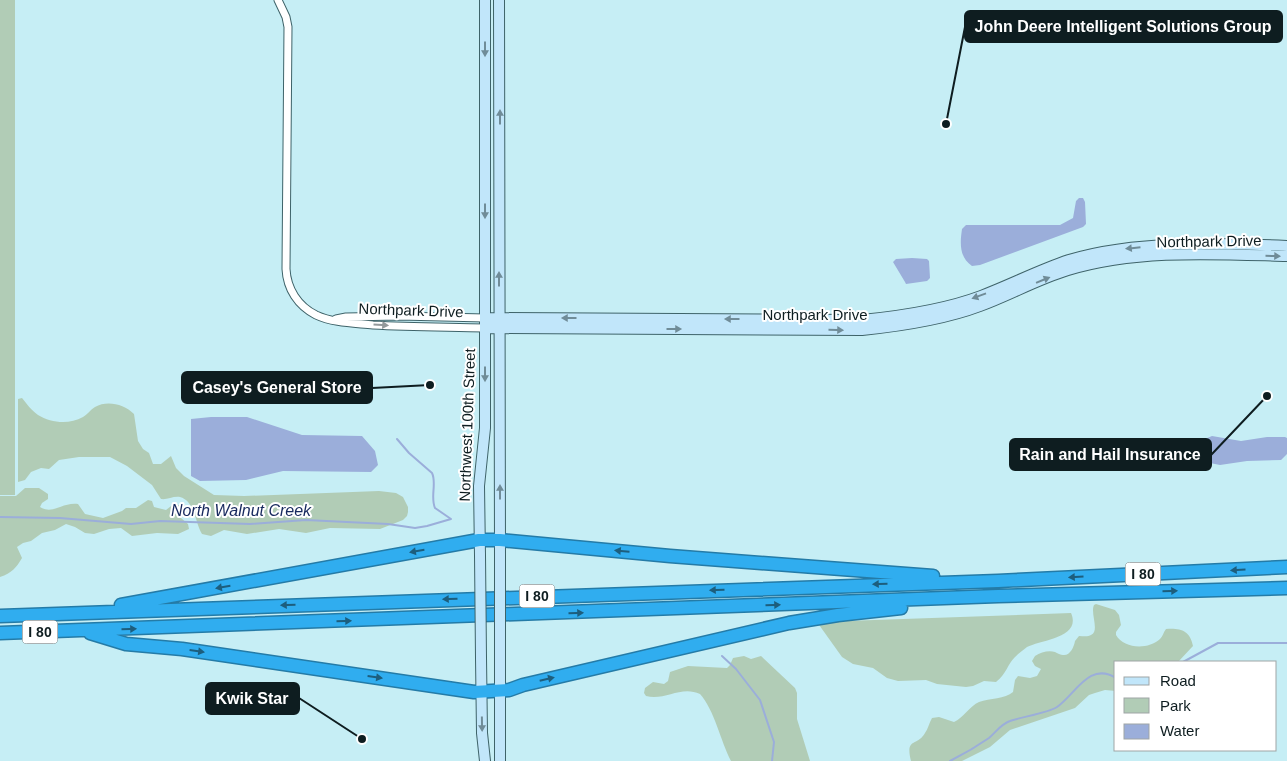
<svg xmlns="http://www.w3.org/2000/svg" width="1287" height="761" font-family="Arial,sans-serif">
  <rect width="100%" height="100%" fill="#c6eef5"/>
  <path fill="#b1ccb6" d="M 0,0 L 15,0 L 15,495 L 0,495 Z
    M 22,398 C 27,404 31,410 38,415 C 51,423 69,425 83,417 C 87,415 90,410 95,407 C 107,400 124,404 134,414 L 138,441 L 143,449 L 149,453 L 153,464 L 161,464 L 171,456 L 176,468 L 184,476 L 214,495 L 244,496 L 379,491 L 396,493 L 403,497 L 408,507 L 408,512 L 407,516 L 403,520 L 380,529 L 330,528 L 306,533 L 279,529 L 247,534 L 224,530 L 211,536 L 202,534 C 195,523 195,501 180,497 C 173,496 167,500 161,499 L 152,485 L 127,466 L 110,457 L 79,457 L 59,460 L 49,469 L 41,468 L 31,472 L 25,480 L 18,482 L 18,399 Z
    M 25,488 L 39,488 L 48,494 L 48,499 L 42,503 L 40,507 C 53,515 62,502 78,504 L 85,514 L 103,518 L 122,511 L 126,508 L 136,508 L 148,500 L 152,501 L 154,507 L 166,510 L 175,503 L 180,506 L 181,518 L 188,524 L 189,529 L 178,534 L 157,533 L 132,536 L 121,528 L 109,529 L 94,534 L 85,533 L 75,527 L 66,524 L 55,530 L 42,533 L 31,541 L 23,543 L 17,547 L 22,558 C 16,568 12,573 0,577 L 0,496 L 16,496 Z
    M 1096,604 L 1115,610 L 1119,615 L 1121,625 L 1116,632 L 1116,635 C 1124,649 1148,650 1160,639 C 1163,636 1163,633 1166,629 C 1180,628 1190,630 1193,646 L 1178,662 L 1116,662 L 1116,691 L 1105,690 L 1095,693 L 1089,695 L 1075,708 L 1010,730 L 990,747 L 962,761 L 911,761 C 905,737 917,747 925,733 C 928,729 929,723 932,718 L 939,717 L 954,722 C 963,718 970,706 979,702 C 990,698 1005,699 1013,692 L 1015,680 L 1018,676 L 1030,678 L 1037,676 L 1041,669 L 1035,666 L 1032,661 L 1035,656 C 1041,652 1049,650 1055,652 C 1057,653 1061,655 1063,655 C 1070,656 1074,647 1075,641 L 1079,636 C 1083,636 1088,637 1091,635 C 1100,631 1090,613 1094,605 Z
    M 1071,613 C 1082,638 1040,640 1027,647 C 1023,650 1018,654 1015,657 C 1007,665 1007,673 996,682 L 984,681 L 973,686 L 966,687 L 937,684 L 926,680 L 898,681 L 887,678 L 873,668 L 853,664 L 842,657 L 817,622 Z
    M 744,656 L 751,659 L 761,656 L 795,688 L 797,693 L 797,719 L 810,761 L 731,761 C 721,742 714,709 700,694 C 681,685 665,701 646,696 L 644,693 L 645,688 L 653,682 L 664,684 L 668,681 L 670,672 L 688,666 L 727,668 L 730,665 L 733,658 Z"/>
  <path fill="#9baeda" d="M 1079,198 L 1083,198 L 1085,202 L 1086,224 L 1083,227 L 980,265 L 972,266 C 959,257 960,243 962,229 L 966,225 L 1060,225 L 1073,218 L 1076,201 Z
    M 912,258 L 927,259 L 929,261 L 930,278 L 927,281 L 906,284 L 905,282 L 893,262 L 896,259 Z
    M 211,417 L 247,417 L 302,435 L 362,436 L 375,451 L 378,465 L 371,472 L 283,471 L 246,480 L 200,481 L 191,476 L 191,419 Z
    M 1212,436 L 1241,441 L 1267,437 L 1285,437 L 1287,438 L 1287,454 L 1281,460 L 1247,461 L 1220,465 L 1210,463 L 1206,460 L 1203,452 L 1205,439 Z"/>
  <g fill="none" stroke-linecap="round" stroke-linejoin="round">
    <path stroke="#9baeda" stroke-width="2" d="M 397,439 L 409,453 L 432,473 C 437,483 430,497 435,508 L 451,519
      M 0,517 L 60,518 L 131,524 L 160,521 L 250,524 L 306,520 L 388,524 L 415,528 L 427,526 L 451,519
      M 722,656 L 736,669 L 760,700 L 774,742 L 772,761
      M 1183,662 L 1218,643 L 1287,643
      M 950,761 C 964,754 976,747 989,738 C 996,732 1001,724 1010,721 C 1021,717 1048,713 1057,707 C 1075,695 1089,661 1116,678"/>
    <defs>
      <path id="street" d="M 278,0 L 286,17 L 288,27 L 286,269 C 287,289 298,306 316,315 C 333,323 354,323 373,325 C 410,327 448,327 485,328
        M 336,319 L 346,317 L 399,316 L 485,318"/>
      <path id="secondary" d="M 499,0 L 500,555
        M 485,318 L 862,320 C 902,316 944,310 981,296 C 1010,285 1039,270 1069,260 C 1134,240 1219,243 1287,246
        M 485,328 L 862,330 C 901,326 943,320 980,306 C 1010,295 1038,279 1068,270 C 1138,249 1215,254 1287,256
        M 480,555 L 479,486 L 485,428 L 485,0
        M 481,658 L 482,733 L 485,761
        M 500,761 L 500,658"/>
      <path id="highway" d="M 121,605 L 479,540 L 500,540 L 670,556 L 933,576
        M 0,616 L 998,581 L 1287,567
        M 0,633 L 998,596 L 1287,588
        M 90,633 L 126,644 L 182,649 L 474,692 L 509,690 L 523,685 L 789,623 L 838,615 L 901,608"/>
    </defs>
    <use href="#street" stroke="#3e6369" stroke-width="9"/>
    <use href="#secondary" stroke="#3e6369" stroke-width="12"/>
    <use href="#highway" stroke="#247ba7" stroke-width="15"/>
    <use href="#street" stroke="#fff" stroke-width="7"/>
    <use href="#secondary" stroke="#c1e6fa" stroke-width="10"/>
    <use href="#highway" stroke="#30adef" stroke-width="12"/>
    <defs>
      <path id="secondary-bridge" d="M 480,555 L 481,658
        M 500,555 L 500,658"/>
    </defs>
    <use href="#secondary-bridge" stroke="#3e6369" stroke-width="12" stroke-linecap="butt"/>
    <use href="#secondary-bridge" stroke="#c1e6fa" stroke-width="10"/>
  </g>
  <defs><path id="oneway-solid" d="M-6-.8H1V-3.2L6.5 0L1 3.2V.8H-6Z" transform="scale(1.25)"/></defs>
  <g fill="#708c98">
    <use href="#oneway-solid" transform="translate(485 49) rotate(90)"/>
    <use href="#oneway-solid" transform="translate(500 117) rotate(-90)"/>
    <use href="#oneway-solid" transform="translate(485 211) rotate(90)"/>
    <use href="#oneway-solid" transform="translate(1133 248) rotate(174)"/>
    <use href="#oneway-solid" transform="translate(1273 256) rotate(2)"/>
    <use href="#oneway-solid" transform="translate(499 279) rotate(-90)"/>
    <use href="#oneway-solid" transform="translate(1043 280) rotate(-22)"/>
    <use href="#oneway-solid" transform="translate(979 296) rotate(160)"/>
    <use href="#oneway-solid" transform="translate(569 318) rotate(180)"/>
    <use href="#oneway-solid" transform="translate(732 319) rotate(-180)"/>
    <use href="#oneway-solid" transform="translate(674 329)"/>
    <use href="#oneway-solid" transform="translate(836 330) rotate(1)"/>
    <use href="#oneway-solid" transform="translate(485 374) rotate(90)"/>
    <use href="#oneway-solid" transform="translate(500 492) rotate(-90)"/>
    <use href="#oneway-solid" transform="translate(482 724) rotate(89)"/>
  </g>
  <use fill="#93999b" href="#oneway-solid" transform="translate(381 325) rotate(4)"/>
  <g fill="#1d5e7d">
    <use href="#oneway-solid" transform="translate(417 551) rotate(170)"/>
    <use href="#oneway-solid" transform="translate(622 551) rotate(-175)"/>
    <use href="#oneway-solid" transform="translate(1238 570) rotate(177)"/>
    <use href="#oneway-solid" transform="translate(1076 577) rotate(177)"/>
    <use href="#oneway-solid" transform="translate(880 584) rotate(178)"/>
    <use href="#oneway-solid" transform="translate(223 587) rotate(170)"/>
    <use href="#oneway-solid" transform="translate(717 590) rotate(178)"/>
    <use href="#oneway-solid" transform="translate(1170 591) rotate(-2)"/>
    <use href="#oneway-solid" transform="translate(450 599) rotate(178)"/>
    <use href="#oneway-solid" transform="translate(288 605) rotate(178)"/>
    <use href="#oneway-solid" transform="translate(773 605) rotate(-2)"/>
    <use href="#oneway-solid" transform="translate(576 613) rotate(-2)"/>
    <use href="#oneway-solid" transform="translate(344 621) rotate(-2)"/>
    <use href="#oneway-solid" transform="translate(129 629) rotate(-2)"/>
    <use href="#oneway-solid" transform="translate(197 651) rotate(8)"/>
    <use href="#oneway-solid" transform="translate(375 677) rotate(8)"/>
    <use href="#oneway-solid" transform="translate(547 679) rotate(-13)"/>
  </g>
  <g text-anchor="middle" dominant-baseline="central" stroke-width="4" stroke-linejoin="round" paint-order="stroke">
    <g fill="#fff" stroke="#566163" stroke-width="1">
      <rect x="1125.5" y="562.5" width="35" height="23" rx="4"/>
      <rect x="519.5" y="584.5" width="35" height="23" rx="4"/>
      <rect x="22.5" y="620.5" width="35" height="23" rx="4"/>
    </g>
    <g font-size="14" font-weight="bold" fill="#0e1d20">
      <text x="1143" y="574">I 80</text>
      <text x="537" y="596">I 80</text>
      <text x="40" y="632">I 80</text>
    </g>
    <g font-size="15" fill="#0e1d20" stroke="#fff">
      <text transform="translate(1209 241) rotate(-1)">Northpark Drive</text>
      <text transform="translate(411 310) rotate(2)">Northpark Drive</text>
      <text x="815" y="314">Northpark Drive</text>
      <text transform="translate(467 425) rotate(-88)">Northwest 100th Street</text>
    </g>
    <g font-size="16" font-style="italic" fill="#17295e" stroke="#fff">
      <text x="241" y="510">North Walnut Creek</text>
    </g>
  </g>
  <path fill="none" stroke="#0e1d20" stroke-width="2" d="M946 124L965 27M430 385L372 388M1267 396L1211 455M362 739L299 698"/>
  <g fill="#0e1d20" stroke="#fff" stroke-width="2">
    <circle cx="946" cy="124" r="5"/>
    <circle cx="430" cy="385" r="5"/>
    <circle cx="1267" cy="396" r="5"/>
    <circle cx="362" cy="739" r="5"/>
  </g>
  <g fill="#0e1d20" stroke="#0e1d20" stroke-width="2">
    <rect x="965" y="11" width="317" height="31" rx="5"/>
    <rect x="182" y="372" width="190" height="31" rx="5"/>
    <rect x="1010" y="439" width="201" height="31" rx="5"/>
    <rect x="206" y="683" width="93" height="31" rx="5"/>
  </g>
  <g font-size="16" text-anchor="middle" font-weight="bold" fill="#fff">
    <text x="1123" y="32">John Deere Intelligent Solutions Group</text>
    <text x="277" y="393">Casey's General Store</text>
    <text x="1110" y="460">Rain and Hail Insurance</text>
    <text x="252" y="704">Kwik Star</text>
  </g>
  <rect x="1114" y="661" width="162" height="90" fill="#ffffff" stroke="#9fa5a6"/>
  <rect x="1124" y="677" width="25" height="8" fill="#c1e6fa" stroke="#9fa5a6"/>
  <text x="1160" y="686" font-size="15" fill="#0e1d20">Road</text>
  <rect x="1124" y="698" width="25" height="15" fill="#b1ccb6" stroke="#9fa5a6"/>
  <text x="1160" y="711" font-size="15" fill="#0e1d20">Park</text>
  <rect x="1124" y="724" width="25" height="15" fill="#9baeda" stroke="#9fa5a6"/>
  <text x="1160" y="736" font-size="15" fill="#0e1d20">Water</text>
</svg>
